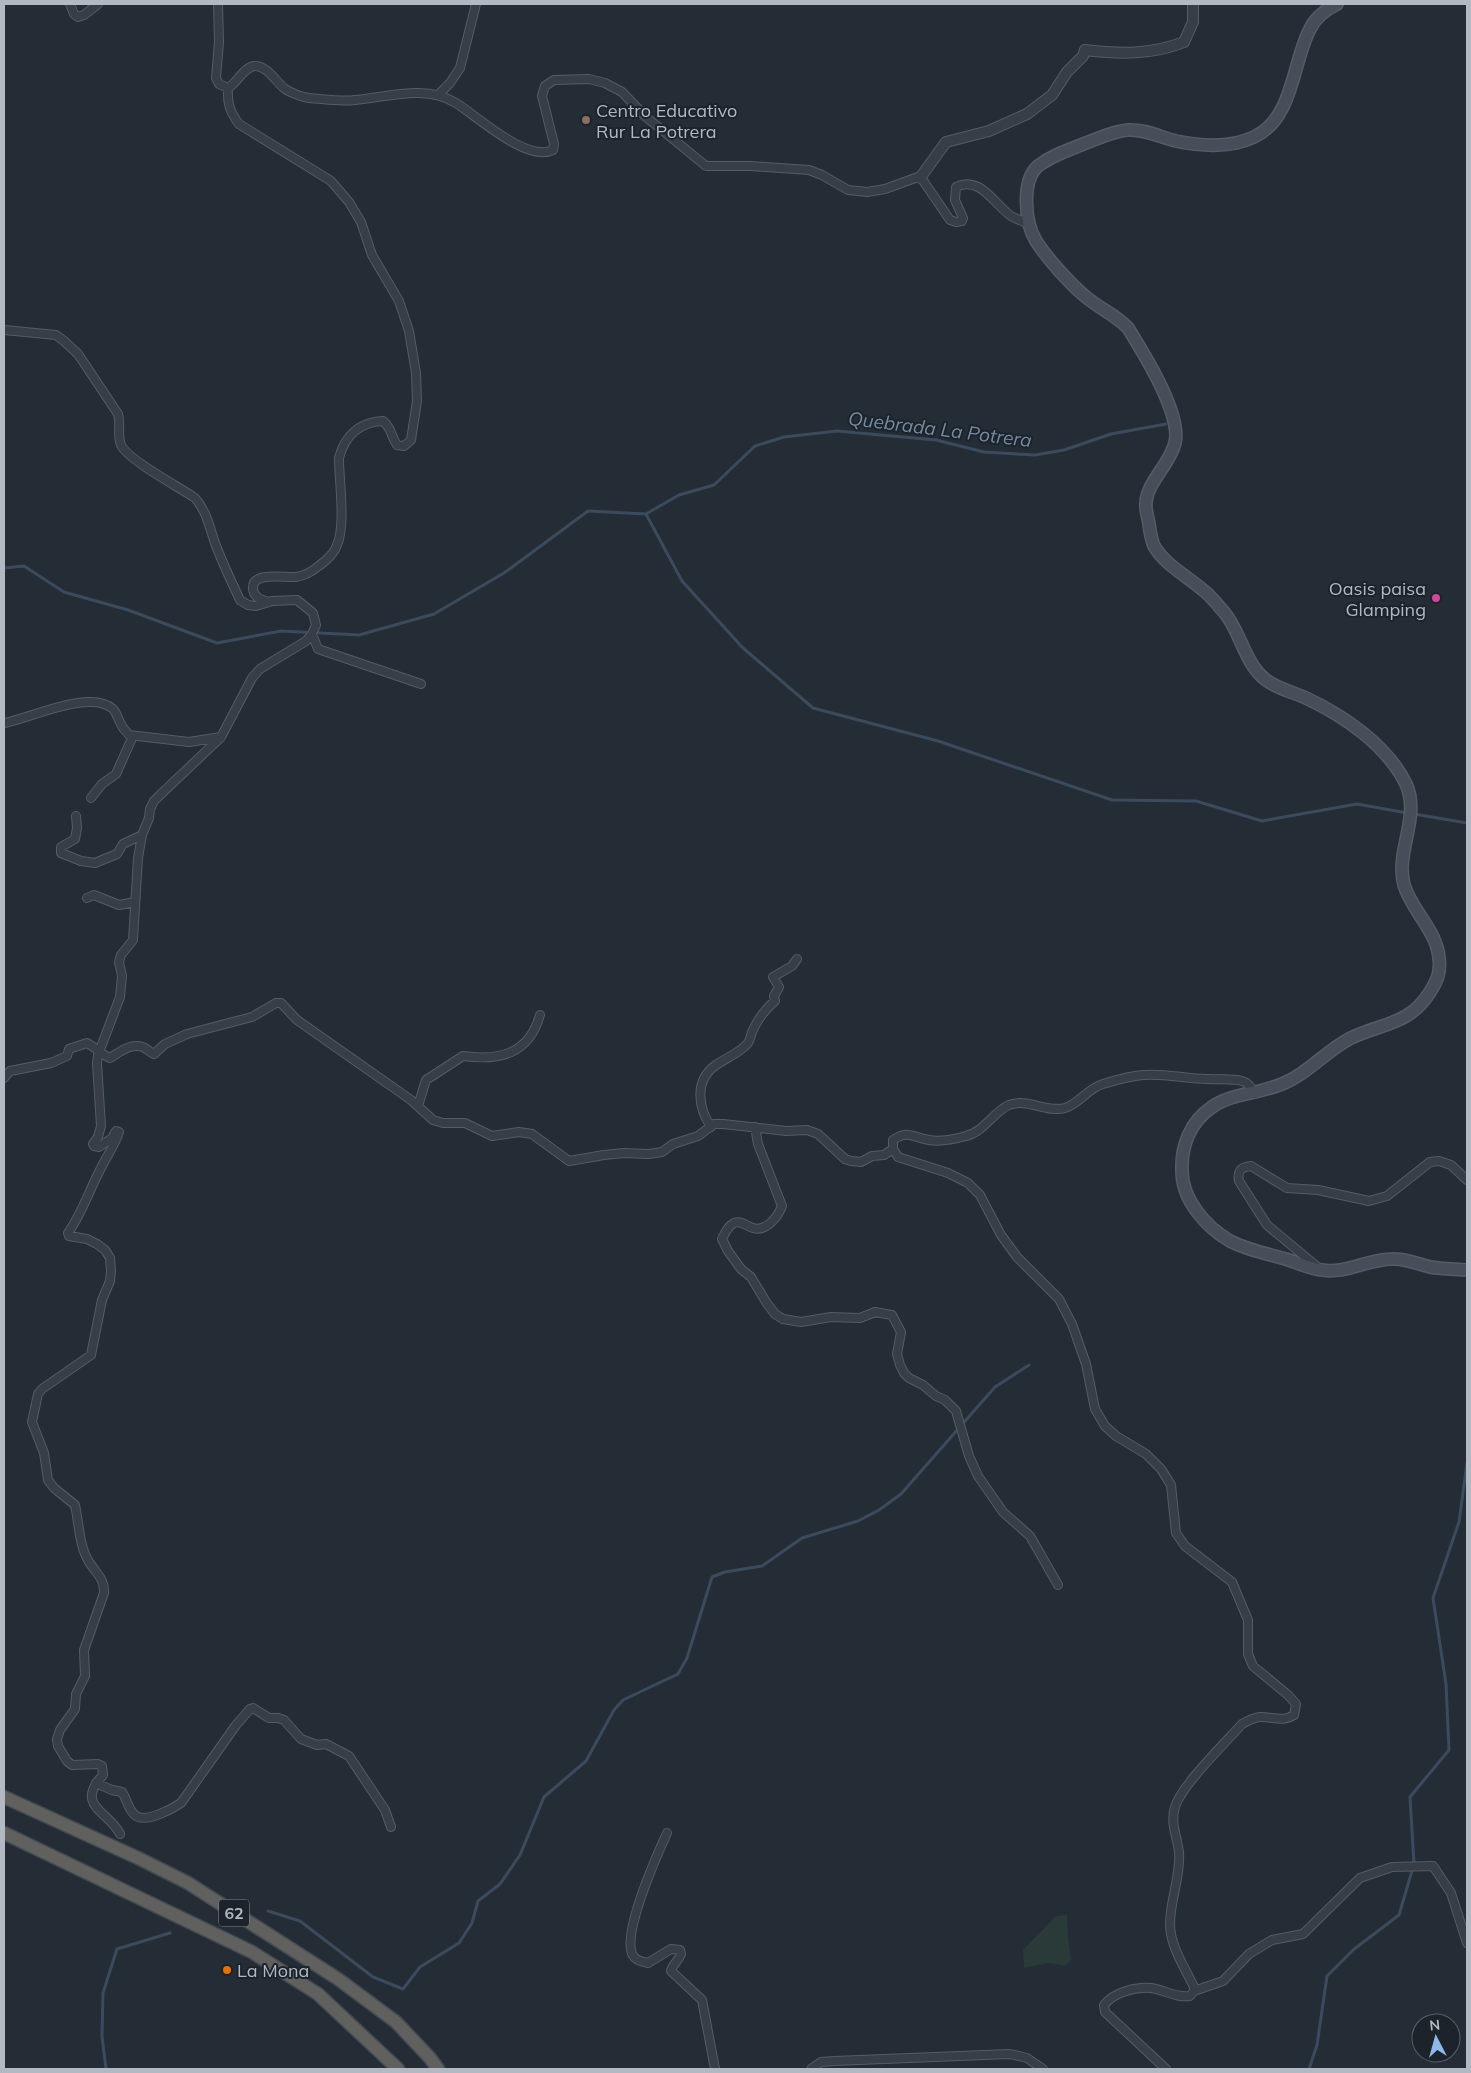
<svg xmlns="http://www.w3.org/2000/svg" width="1471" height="2073" font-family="Mulish,sans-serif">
  <rect width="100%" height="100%" fill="#242c36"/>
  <path fill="#293a39" d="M 1067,1915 L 1068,1936 L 1071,1960 L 1065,1966 L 1048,1963 L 1024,1968 L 1023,1950 L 1056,1916 Z"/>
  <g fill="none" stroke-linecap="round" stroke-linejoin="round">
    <path stroke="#3b4b5d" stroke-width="3" d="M 646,514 L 682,581 L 743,648 L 813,708 L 938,741 L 1112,800 L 1196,801 L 1262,821 L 1357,804 L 1407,813
      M 4,568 L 24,566 L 64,592 L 128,610 L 217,643 L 281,631 L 359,635 L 434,614 L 504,573 L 588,511 L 646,514 L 679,495 L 714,485 L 755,446 L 784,437 L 837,431 L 936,440 L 984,452 L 1035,455 L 1064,450 L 1111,434 L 1166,424
      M 1414,814 L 1467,823
      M 268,1911 L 300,1921 L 373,1977 L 403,1989 L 420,1967 L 459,1943 L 472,1923 L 478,1901 L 500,1884 L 520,1855 L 544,1797 L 586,1761 L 614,1710 L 623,1700 L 678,1674 L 687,1658 L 712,1577 L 725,1572 L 762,1566 L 802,1538 L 858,1521 L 879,1510 L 901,1494 L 995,1387 L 1029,1365
      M 106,2069 L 102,2036 L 103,1993 L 117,1949 L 170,1933
      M 1309,2069 L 1317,2045 L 1327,1976 L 1353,1950 L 1399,1915 L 1414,1864 L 1410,1797 L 1449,1750 L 1446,1684 L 1433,1598 L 1459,1522 L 1467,1463"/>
    <defs>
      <path id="minor" d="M 70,4 L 74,14 L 78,17 L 84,15 L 98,4
        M 218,4 L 219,42 L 216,78 L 219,84 L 228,88 C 237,83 243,68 254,66 C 267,65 276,82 285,89 C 291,93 302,97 309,98 C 324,99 341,102 355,100 C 388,97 426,84 456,103 C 477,116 527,163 553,150 L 554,144 L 542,96 L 545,86 L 554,80 L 589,79 L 605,83 L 622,92 L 646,117 L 706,166 L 751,166 L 809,170 L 822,175 L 848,190 L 867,192 L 885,189 L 918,177 L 922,179 L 950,220 L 956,222 L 962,221 L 963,218 L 955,200 L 956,187 C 980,175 994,204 1011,216 C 1016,219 1023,221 1029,224
        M 228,88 C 227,103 230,112 239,124 L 331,181 L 349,202 L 361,222 L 372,255 L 399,301 L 409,331 L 416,373 L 417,401 L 411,440 L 404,446 L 397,445 C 391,437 392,428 383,421 C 360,422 345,435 339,458 C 339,481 346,525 337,545 C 335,552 326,561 320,565 C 314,570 304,576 296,577 C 286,578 252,571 253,588 C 253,597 261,600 269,602
        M 438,95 L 450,83 L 460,68 L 476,4
        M 4,330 L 56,335 L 64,341 L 78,354 L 118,414 C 121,424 117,435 121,445 C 128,460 179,487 195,498 C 207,512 209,526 215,543 C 222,562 231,581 240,600 L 248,605 L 256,606 L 272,601 L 297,600 L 313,613 L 316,625 L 312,634 L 306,641 L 260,669 L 252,678 L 221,737 L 161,794 L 154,801 L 150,809 L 149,818 L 142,835 L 138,858 L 133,940 L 121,955 L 119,962 L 122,976 L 120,997 L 98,1055 L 97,1063 L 101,1126 L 98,1137 L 93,1144 L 94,1146 L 99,1147 L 112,1138 L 116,1131 L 119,1132 C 114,1147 106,1157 100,1170 C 89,1191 82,1213 68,1233 L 69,1236 L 87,1239 L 97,1244 L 105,1250 L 110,1258 L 111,1271 L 110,1281 L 102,1300 L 91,1355 L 42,1389 L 38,1394 L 32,1422 L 44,1453 L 48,1480 L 54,1488 L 75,1505 C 79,1523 79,1546 89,1562 C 96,1573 105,1579 104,1593 L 84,1650 L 85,1676 L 76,1694 L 75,1709 L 60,1730 L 57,1739 L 58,1746 L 67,1761 L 72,1765 L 98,1764 L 102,1766 L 103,1775 C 74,1806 109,1811 120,1834
        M 312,634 L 318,649 L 421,684
        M 4,723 C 31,718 90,689 113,709 C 118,714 118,721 122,726 C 124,730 127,732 129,735 L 189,742 L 221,737
        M 91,798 L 102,784 L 116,774 L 133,736
        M 76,816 L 77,828 L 75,839 L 61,847 L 61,853 L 81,861 L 95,863 L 117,854 L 123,844 L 142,835
        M 87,898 L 94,895 L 119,905 L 135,902
        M 4,1078 L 10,1071 L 51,1063 L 67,1056 L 69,1049 L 87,1043 C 95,1047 102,1055 110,1058 C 120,1052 130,1043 143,1047 C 147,1049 150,1052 154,1054 L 165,1044 L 187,1034 L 252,1017 L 276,1003 L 281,1003 L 297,1020 L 411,1100 L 433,1120 L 443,1123 L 465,1123 L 492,1136 L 519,1132 L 532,1134 L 569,1161 L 604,1155 L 624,1153 L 649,1154 L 662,1152 L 673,1144 L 698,1136 L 714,1124 L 723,1124 L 786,1131 L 807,1130 L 818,1134 L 845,1159 L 851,1161 L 861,1162 L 872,1156 L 884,1155 L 893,1149
        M 418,1106 L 426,1080 L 463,1056 C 500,1061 529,1054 540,1015
        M 711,1127 C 698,1108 694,1080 716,1065 C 726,1058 740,1053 748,1043 C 750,1040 751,1035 752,1032 C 757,1021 765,1009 775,1001 L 774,996 L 779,987 L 773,977 L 792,966 L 797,959
        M 755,1127 L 758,1144 L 782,1206 C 778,1217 766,1232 753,1228 C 746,1226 741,1220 734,1223 C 728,1226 725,1233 722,1239 L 728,1251 L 741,1269 L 751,1277 L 766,1302 L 775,1314 L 783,1319 L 801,1322 L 831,1317 L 860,1318 L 875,1312 L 892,1315 L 901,1332 L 897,1354 L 900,1365 L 904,1373 L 909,1378 L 923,1385 L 936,1396 L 945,1400 L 956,1411 L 969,1456 L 978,1476 L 1003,1512 L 1030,1536 L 1058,1585
        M 1320,1269 L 1267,1225 L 1239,1181 C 1237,1171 1241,1167 1251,1166 L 1287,1188 L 1318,1190 L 1369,1201 L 1387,1196 L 1430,1162 L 1439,1161 L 1451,1165 L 1467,1180
        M 96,1783 L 112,1790 L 122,1792 C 127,1799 128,1810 135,1815 C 145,1824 172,1809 181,1803 L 236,1725 L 250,1709 L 253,1708 L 269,1718 L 278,1718 L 284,1720 L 301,1739 L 317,1745 L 326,1744 L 349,1756 L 385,1810 L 391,1827
        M 667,1833 C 657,1855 623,1931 632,1954 C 635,1960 641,1962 648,1963 L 671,1949 L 680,1950 L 681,1954 C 679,1960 672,1965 671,1971 L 702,2000 L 715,2069
        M 1194,1991 L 1223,1981 L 1249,1954 L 1272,1940 L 1303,1934 L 1360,1878 L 1392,1867 L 1433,1866 L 1451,1893 L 1467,1943
        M 811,2069 L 821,2062 L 834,2061 L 1010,2054 L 1027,2058 L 1043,2069
        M 1166,2069 L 1105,2012 L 1104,2005 C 1114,1992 1135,1987 1151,1988 C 1165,1990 1176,1998 1190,1996 L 1194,1991 L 1194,1987 C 1185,1968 1170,1946 1170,1924 C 1170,1900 1181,1876 1179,1852 C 1177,1836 1170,1823 1175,1807 C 1181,1786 1225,1743 1242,1724 C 1248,1721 1254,1717 1261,1717 C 1274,1717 1283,1722 1294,1715 L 1296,1704 L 1288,1695 L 1253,1666 L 1248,1654 L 1248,1620 L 1232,1582 L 1185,1546 L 1176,1533 L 1171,1485 L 1161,1469 L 1146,1454 L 1116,1436 L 1105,1426 L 1095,1409 L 1086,1364 L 1072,1324 L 1059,1299 L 1017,1257 L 1001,1235 L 980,1195 L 968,1183 L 948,1173 L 898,1157 L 893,1149 L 893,1140 C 908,1129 914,1138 929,1140 C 940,1142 955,1139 966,1136 C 984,1132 993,1112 1009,1105 C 1027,1098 1047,1113 1065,1108 C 1079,1104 1088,1088 1103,1084 C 1116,1080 1130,1076 1143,1075 C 1165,1073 1186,1079 1208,1079 C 1219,1080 1231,1078 1242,1081 C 1249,1083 1251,1087 1254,1094"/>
      <path id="tertiary" d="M 920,178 L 946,142 L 989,131 L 1027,114 L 1052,95 L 1067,72 L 1083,56 L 1085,50 C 1120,54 1151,55 1184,42 L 1193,22 L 1193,4"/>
      <path id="secondary" d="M 1337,4 C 1327,9 1315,18 1310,29 C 1292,63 1294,118 1254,137 C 1231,148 1200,146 1176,141 C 1160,137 1145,129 1128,130 C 1113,131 1100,138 1086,143 C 1069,150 1052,155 1038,166 C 1021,181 1025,223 1036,241 C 1046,257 1071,285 1086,297 C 1100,309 1116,315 1128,328 C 1144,354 1182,414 1175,443 C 1170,464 1148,481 1146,502 C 1145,510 1148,517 1149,524 C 1150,532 1151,539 1154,546 C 1165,565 1187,576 1203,590 C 1211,596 1217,604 1224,612 C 1241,632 1244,663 1266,680 C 1278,689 1293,692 1306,698 C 1344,716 1387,745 1406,784 C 1421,817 1395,851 1404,885 C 1412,911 1437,931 1439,958 C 1441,972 1437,981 1430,992 C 1409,1026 1380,1023 1349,1039 C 1325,1052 1307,1074 1282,1084 C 1259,1094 1232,1093 1212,1107 C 1190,1122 1181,1146 1182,1171 C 1182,1200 1206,1227 1230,1241 C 1247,1250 1268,1254 1286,1259 C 1298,1263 1310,1269 1322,1270 C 1347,1274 1370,1258 1394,1259 C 1407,1259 1418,1264 1430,1267 C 1442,1269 1455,1269 1467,1270"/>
      <path id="trunk" d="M 4,1797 L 138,1858 L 188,1883 L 338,1979 L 396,2022 L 430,2058 L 438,2069
        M 4,1833 L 252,1952 L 318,1994 L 398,2069"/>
    </defs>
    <use href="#minor" stroke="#555c64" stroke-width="10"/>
    <use href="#tertiary" stroke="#555c64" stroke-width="12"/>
    <use href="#secondary" stroke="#555c64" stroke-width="14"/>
    <use href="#trunk" stroke="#424951" stroke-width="15"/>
    <use href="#minor" stroke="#373e47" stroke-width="8"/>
    <use href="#tertiary" stroke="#373e47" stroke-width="10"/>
    <use href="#secondary" stroke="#464e59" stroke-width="11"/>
    <use href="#trunk" stroke="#60605e" stroke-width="12"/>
  </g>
  <circle fill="#8d6e63" stroke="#1c232b" stroke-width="2" cx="586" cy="120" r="5"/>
  <circle fill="#d1479c" stroke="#1c232b" stroke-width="2" cx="1436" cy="598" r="5"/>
  <circle fill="#e8710a" stroke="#1c232b" stroke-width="2" cx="227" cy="1970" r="5"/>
  <g text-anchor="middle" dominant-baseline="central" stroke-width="4" stroke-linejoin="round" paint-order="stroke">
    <rect fill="#1c232b" stroke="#858c95" stroke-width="1" x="219" y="1899.5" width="30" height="27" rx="4"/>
    <g font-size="16" font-weight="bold" fill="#b2b9c3">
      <text x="234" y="1913">62</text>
    </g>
    <g font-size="18" fill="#b2b9c3" stroke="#1c232b" text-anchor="start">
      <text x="596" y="110">Centro Educativo<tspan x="596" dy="21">Rur La Potrera</tspan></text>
      <text x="1426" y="588" text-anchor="end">Oasis paisa<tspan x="1426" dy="21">Glamping</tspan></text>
      <text x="237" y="1970">La Mona</text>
    </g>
    <g font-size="19" font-style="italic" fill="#768ba2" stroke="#1c232b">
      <text transform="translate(940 429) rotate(7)">Quebrada La Potrera</text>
    </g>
  </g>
  <rect width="1471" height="2073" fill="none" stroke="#b2b9c3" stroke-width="10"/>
  <g transform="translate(1436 2038) rotate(354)"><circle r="24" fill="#1c232b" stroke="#585f68"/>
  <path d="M0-4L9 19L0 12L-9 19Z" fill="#90b7e9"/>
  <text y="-8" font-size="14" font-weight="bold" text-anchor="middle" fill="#b2b9c3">N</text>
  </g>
</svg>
